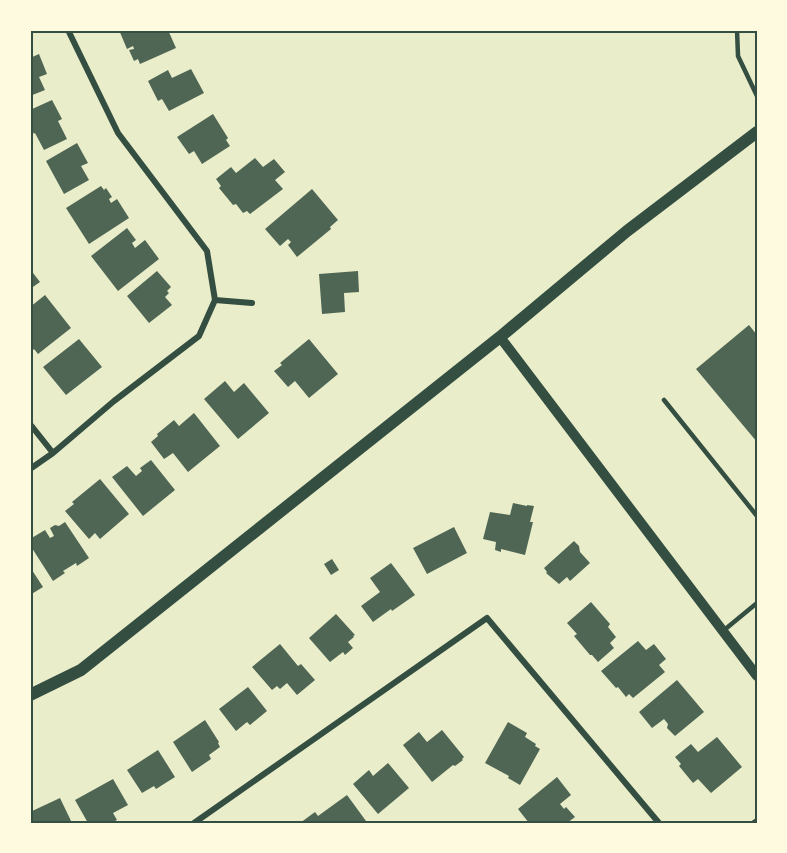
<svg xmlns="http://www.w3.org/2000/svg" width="787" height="853" font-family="'Zilla Slab',serif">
  <rect width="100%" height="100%" fill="#e9edc9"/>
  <path fill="#4f6655" d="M 119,30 L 168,30 L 176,48 L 140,64 L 138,59 L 134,61 L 129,50 L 134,49 L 133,46 L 127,49 Z
    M 39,54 L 47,74 L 39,77 L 45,90 L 30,96 L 30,58 Z
    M 191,69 L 204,93 L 169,111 L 162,99 L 158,101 L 148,81 L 168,70 L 172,78 Z
    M 52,100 L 62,119 L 58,121 L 67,139 L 44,150 L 35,133 L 34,134 L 30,126 L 30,110 Z
    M 213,114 L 228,138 L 226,140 L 230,146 L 202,164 L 194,151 L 189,154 L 177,137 Z
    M 77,143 L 88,163 L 81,166 L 89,180 L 64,194 L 46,161 Z
    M 255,158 L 263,167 L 274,159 L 285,172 L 275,180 L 283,189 L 250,214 L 247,211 L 243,213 L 236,204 L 233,205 L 219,188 L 221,186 L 216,179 L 231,167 L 236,173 Z
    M 101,186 L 104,190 L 106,188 L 112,197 L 109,199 L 111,203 L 117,199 L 129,218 L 89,244 L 66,208 Z
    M 312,189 L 338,220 L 330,227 L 331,229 L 297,257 L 288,245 L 291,242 L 288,239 L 280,246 L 265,229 Z
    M 127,228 L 136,240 L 132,243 L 135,248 L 145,240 L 159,259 L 118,291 L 91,256 Z
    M 30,269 L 40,282 L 30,289 Z
    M 157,271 L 171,287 L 167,291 L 169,293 L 165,297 L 172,305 L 149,323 L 127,296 Z
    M 358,271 L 359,292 L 344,293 L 345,312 L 322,314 L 319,274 Z
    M 45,295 L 71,328 L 38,354 L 34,349 L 31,352 L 30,350 L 30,307 Z
    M 749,325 L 757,335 L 757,442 L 696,369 Z
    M 79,339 L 102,367 L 66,395 L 43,367 Z
    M 309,339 L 338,374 L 309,398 L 295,381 L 288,387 L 274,371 L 282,365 L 280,363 Z
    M 225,381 L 234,392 L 244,383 L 269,413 L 238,439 L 204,399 Z
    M 194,413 L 220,446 L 188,472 L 173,453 L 164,459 L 151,442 L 158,436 L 157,434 L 174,420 L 179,426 Z
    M 151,460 L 175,490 L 143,516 L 112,477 L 127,466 L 136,476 L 142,471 L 140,468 Z
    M 100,479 L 129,514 L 100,539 L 95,533 L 89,539 L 65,511 L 74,504 L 72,502 Z
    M 513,503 L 527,506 L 527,505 L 534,506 L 530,522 L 533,522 L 525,555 L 501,549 L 501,552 L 495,550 L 496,542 L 483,539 L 490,512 L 510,515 Z
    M 65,522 L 89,558 L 77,566 L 76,563 L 63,571 L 65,573 L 53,581 L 30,545 L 30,539 L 45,530 L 50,538 L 54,536 L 50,528 L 55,525 L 59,526 Z
    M 454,527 L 467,553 L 427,574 L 413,548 Z
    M 574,541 L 579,546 L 580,552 L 590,563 L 570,581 L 567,577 L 559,584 L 546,573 L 547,572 L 544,568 Z
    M 332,559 L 339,570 L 331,575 L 324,564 Z
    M 391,563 L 415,595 L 392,611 L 391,609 L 373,622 L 361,606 L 380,592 L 370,578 Z
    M 30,567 L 43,587 L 30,595 Z
    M 591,602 L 610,624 L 608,627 L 616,637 L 610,643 L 614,648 L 598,662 L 592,655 L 590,655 L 574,636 L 577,634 L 567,623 Z
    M 336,614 L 355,635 L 353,636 L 354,637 L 348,642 L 353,648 L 345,655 L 343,652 L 330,662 L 309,638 Z
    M 638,641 L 646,650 L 654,644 L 666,659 L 659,665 L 665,672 L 633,698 L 629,694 L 626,697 L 618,687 L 616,688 L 601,671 Z
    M 280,644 L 298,666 L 301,664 L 315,680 L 297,695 L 287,683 L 280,689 L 277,686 L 272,690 L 252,667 Z
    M 677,680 L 704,712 L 675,736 L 667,728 L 668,724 L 664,719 L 652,728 L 639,712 Z
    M 248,687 L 267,711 L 250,725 L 247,722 L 236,731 L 219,709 Z
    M 205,720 L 219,742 L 218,743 L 220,747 L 209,755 L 211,759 L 192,772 L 173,742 Z
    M 508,722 L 527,733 L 525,737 L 536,744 L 535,746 L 540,749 L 520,785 L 508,778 L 509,776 L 485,763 Z
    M 442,730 L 464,757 L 462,759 L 463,760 L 455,766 L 453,765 L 432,782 L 403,745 L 419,732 L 427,742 Z
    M 717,737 L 742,767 L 711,793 L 698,779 L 693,783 L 679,766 L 681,764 L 675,757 L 691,744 L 698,752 Z
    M 158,750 L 175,777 L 156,789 L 154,786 L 142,793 L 127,770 Z
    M 388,763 L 409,788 L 378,814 L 353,784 L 369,770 L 373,776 Z
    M 557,777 L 571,795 L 560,804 L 564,809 L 566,807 L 575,817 L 567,823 L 529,823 L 518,809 Z
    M 113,779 L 128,805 L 113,813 L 117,820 L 111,823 L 88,823 L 75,800 Z
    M 347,795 L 366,821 L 362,823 L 300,823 L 315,812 L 318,816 Z
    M 60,798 L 72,823 L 30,823 L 30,812 Z"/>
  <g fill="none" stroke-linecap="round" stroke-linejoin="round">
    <path stroke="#344e41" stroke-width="4.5" d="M 737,30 L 738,56 L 757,96
      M 664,400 L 757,516
      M 723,631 L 757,603"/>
    <path stroke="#344e41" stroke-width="6" d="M 215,300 L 252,303
      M 30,424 L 53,453
      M 30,469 L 53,453 L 114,401 L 199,336 L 215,300 L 207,251 L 118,133 L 68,30
      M 194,823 L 487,618 L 659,823
      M 754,823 L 757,821"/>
    <path stroke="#344e41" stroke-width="10" d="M 500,337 L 757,676"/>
    <path stroke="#344e41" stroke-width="12" d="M 30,695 L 81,670 L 500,337 L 627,231 L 757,132"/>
  </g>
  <rect width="787" height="853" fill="none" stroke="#fefae0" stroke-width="63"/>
  <rect x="32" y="32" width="724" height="790" fill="none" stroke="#344e41" stroke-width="2"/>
</svg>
